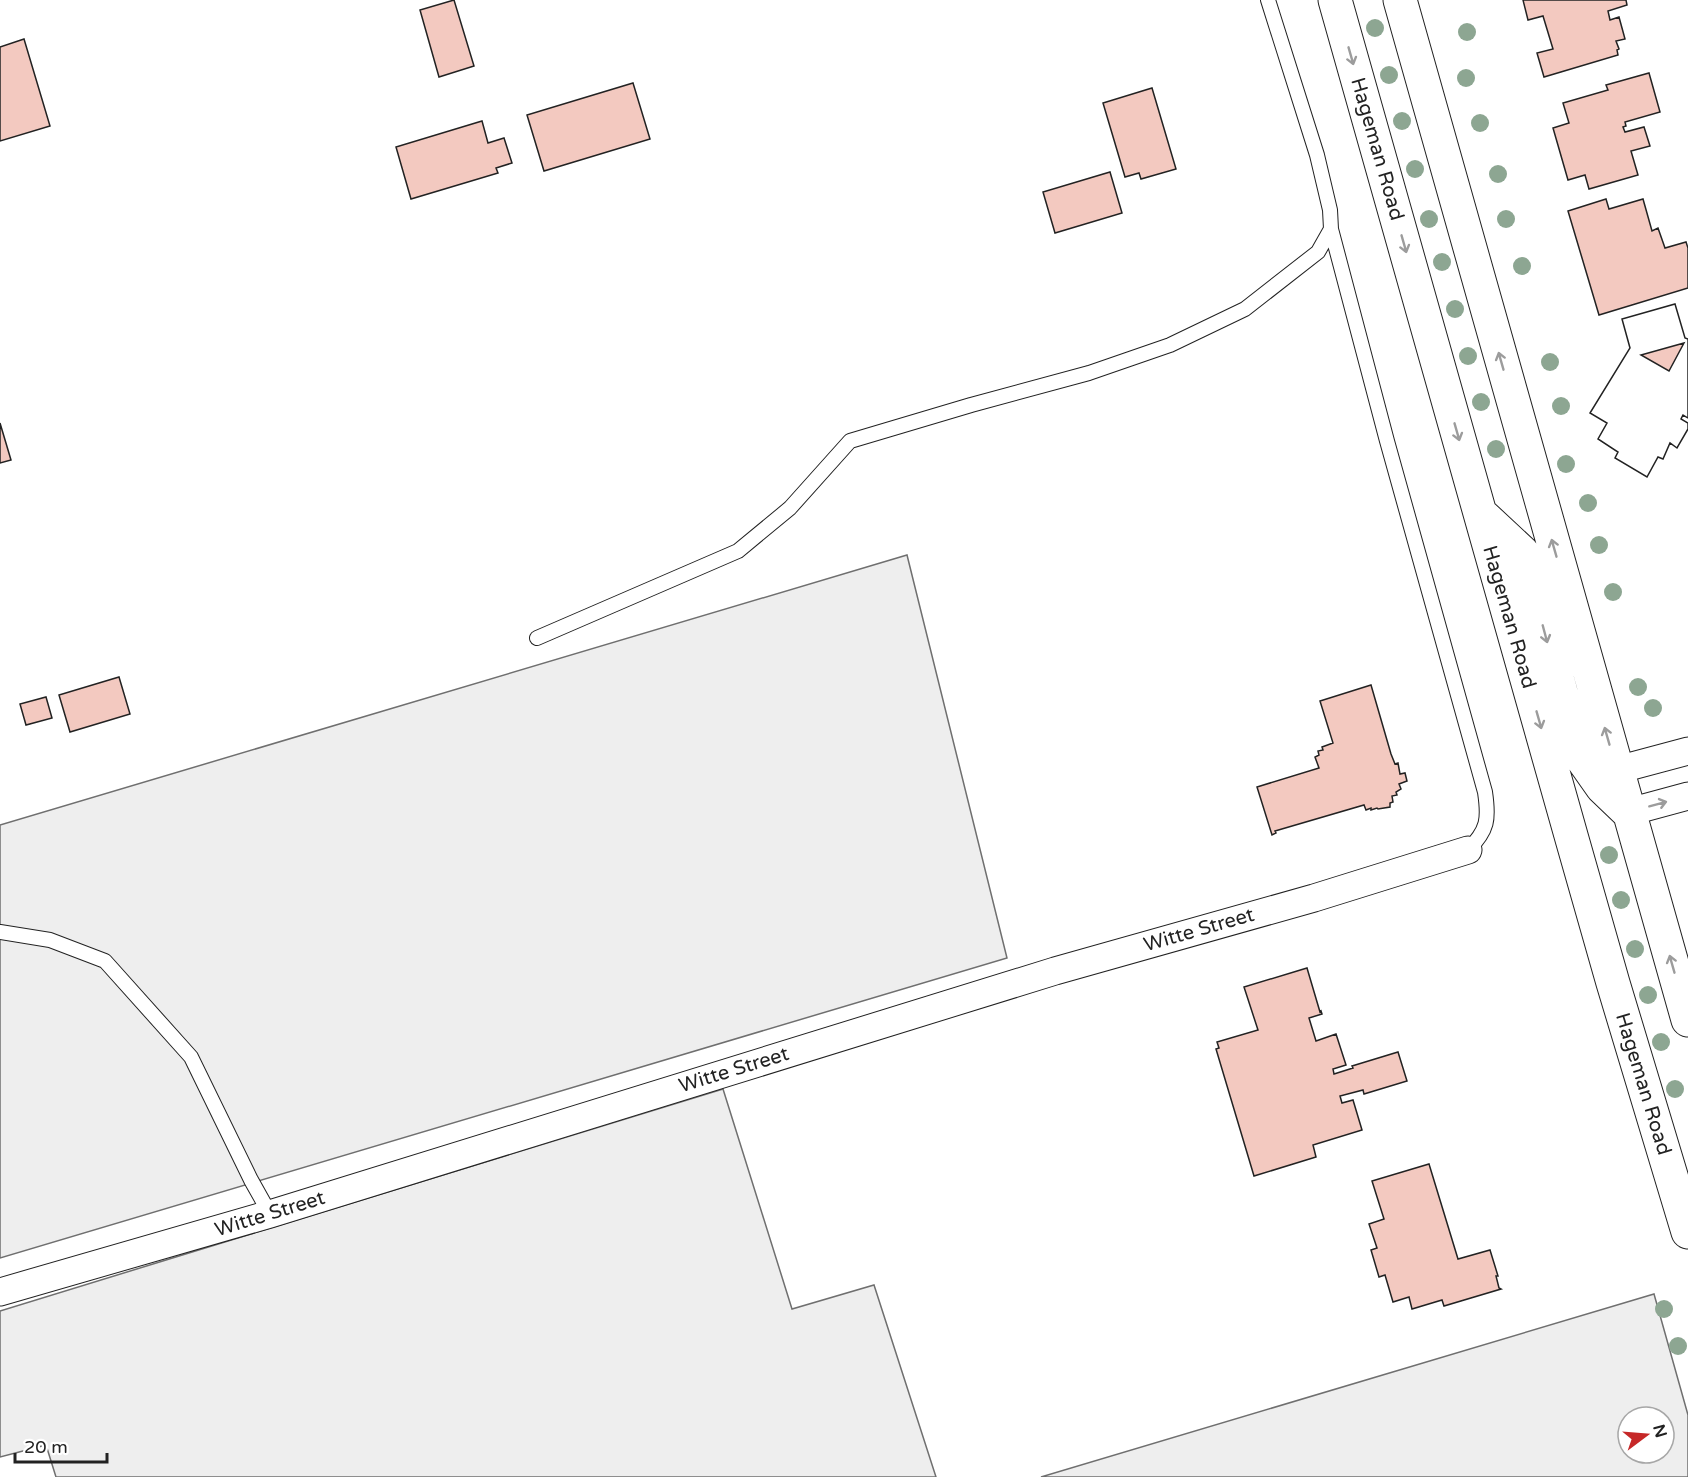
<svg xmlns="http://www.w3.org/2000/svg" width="1688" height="1477" font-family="'Varela Round',sans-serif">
  <rect width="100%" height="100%" fill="#fff"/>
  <path fill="#eee" stroke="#6f6f6f" stroke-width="1.5" fill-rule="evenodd" d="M 907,555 L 1007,958 L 0,1258 L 0,825 Z
    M 723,1089 L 792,1309 L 874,1285 L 936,1477 L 56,1477 L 46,1445 L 0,1457 L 0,1311 Z
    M 1654,1294 L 1688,1415 L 1688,1477 L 1041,1477 ZM 1628,1417 L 1664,1417 L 1664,1453 L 1628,1453 Z"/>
  <path fill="#f3c9c0" stroke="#222" stroke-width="1.5" fill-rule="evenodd" d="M 454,0 L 474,66 L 439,77 L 420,10 Z
    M 1523,0 L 1626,0 L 1627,5 L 1608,11 L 1610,20 L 1619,17 L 1625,39 L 1616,41 L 1619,49 L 1617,50 L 1618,55 L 1544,77 L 1537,53 L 1553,49 L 1543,16 L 1528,20 Z
    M 24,39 L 50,126 L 0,141 L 0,47 Z
    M 1649,73 L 1660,112 L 1625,122 L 1626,126 L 1623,127 L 1625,132 L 1644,127 L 1650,146 L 1631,151 L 1638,175 L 1589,189 L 1585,175 L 1568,180 L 1553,128 L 1569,123 L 1563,103 L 1608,90 L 1606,85 Z
    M 633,83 L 650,139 L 544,171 L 527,115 Z
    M 1152,88 L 1176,169 L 1141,179 L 1139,173 L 1125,177 L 1103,103 Z
    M 482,121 L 488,143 L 504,138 L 512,163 L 496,168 L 498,173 L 411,199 L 396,147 Z
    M 1110,172 L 1122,213 L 1055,233 L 1043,192 Z
    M 1606,199 L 1609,209 L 1643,199 L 1652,231 L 1658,228 L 1665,248 L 1686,242 L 1688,248 L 1688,288 L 1599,315 L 1568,211 Z
    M 1675,304 L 1685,338 L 1688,339 L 1688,418 L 1683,415 L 1681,419 L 1688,423 L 1688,429 L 1677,448 L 1670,443 L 1663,459 L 1658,457 L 1647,477 L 1615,458 L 1618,452 L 1598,439 L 1607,423 L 1590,413 L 1630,348 L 1622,319 ZM 1684,343 L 1669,371 L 1641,355 Z
    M 1675,304 L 1685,338 L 1688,339 L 1688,418 L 1683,415 L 1681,419 L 1688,423 L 1688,429 L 1677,448 L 1670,443 L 1663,459 L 1658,457 L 1647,477 L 1615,458 L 1618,452 L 1598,439 L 1607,423 L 1590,413 L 1630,348 L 1622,319 Z
    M 0,423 L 11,460 L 0,463 Z
    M 119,677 L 130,714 L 70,732 L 59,695 Z
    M 1371,685 L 1391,754 L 1395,764 L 1398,763 L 1400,774 L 1405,773 L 1407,781 L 1399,784 L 1401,789 L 1396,792 L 1397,795 L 1392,796 L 1393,802 L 1390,803 L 1390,807 L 1378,809 L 1377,808 L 1371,810 L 1371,808 L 1366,810 L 1364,805 L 1275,831 L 1276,833 L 1272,835 L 1257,787 L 1319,768 L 1315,757 L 1319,755 L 1318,751 L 1323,750 L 1322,747 L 1333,743 L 1320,701 Z
    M 46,697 L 52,718 L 26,725 L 20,704 Z
    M 1307,968 L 1320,1012 L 1321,1011 L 1322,1014 L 1309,1018 L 1316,1041 L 1336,1034 L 1346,1065 L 1333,1069 L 1334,1074 L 1353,1068 L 1352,1066 L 1398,1052 L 1407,1081 L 1364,1094 L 1363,1090 L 1340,1096 L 1342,1103 L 1353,1100 L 1362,1130 L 1313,1145 L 1316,1157 L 1254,1176 L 1216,1049 L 1219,1048 L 1217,1042 L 1258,1030 L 1244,987 Z
    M 1429,1164 L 1458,1259 L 1490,1250 L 1498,1276 L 1496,1276 L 1499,1288 L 1501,1289 L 1444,1306 L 1442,1300 L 1412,1309 L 1409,1297 L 1393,1302 L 1385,1275 L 1379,1277 L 1371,1250 L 1377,1248 L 1369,1224 L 1384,1219 L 1372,1181 Z"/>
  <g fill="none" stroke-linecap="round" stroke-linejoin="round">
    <defs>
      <path id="lane" d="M 1331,229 L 1387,441 L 1485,792 C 1489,819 1488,830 1468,850
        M 537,638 L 738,551 L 790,508 L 850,441 L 971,405 L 1089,373 L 1170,345 L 1245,309 L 1318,252 L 1331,229 L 1330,210 L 1317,155 L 1268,0
        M 0,932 L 50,940 L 105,961 L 191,1057 L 251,1180 L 270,1214"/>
      <path id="street" d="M 1617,770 L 1688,751
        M 1629,812 L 1688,796
        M 0,1292 L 270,1214 L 1055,971 L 1314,898 L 1468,850"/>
      <path id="secondary" d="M 1335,0 L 1572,839 L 1613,983 L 1688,1232
        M 1400,0 L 1688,1020
        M 1480,513 L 1523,553 L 1561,692 L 1583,760 L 1602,787 L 1626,810"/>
    </defs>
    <use href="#lane" stroke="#222" stroke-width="16"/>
    <use href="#street" stroke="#222" stroke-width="29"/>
    <use href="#secondary" stroke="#222" stroke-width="35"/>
    <use href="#lane" stroke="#fff" stroke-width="14"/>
    <use href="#street" stroke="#fff" stroke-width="27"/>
    <use href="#secondary" stroke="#fff" stroke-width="33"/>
  </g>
  <g fill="#8da692">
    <circle cx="1375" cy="28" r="9"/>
    <circle cx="1467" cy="32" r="9"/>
    <circle cx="1389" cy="75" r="9"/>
    <circle cx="1466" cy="78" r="9"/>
    <circle cx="1402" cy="121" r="9"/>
    <circle cx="1480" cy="123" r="9"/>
    <circle cx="1415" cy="169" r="9"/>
    <circle cx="1498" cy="174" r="9"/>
    <circle cx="1429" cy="219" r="9"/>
    <circle cx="1506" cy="219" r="9"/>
    <circle cx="1442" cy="262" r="9"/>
    <circle cx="1522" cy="266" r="9"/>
    <circle cx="1455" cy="309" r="9"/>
    <circle cx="1468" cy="356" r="9"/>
    <circle cx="1550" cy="362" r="9"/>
    <circle cx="1481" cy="402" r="9"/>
    <circle cx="1561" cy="406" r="9"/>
    <circle cx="1496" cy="449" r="9"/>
    <circle cx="1566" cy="464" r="9"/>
    <circle cx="1588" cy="503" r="9"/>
    <circle cx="1599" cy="545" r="9"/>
    <circle cx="1613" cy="592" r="9"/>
    <circle cx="1638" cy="687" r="9"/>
    <circle cx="1653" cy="708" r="9"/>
    <circle cx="1609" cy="855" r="9"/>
    <circle cx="1621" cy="900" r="9"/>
    <circle cx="1635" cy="949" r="9"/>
    <circle cx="1648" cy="995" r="9"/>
    <circle cx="1661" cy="1042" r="9"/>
    <circle cx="1675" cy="1089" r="9"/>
    <circle cx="1664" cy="1309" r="9"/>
    <circle cx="1678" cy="1346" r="9"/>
  </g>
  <defs><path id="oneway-shaft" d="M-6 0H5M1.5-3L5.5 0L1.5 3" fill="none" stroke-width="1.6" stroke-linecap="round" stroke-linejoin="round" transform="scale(1.5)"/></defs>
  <g stroke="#9c9c9c">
    <use href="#oneway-shaft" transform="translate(1351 56) rotate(74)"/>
    <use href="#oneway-shaft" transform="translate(1404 244) rotate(74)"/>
    <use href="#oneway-shaft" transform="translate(1501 361) rotate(-106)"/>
    <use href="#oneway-shaft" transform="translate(1457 432) rotate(74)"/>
    <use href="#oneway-shaft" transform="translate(1554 548) rotate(-106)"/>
    <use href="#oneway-shaft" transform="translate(1545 634) rotate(75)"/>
    <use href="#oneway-shaft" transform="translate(1539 720) rotate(74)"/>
    <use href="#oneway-shaft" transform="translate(1607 736) rotate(-106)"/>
    <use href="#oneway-shaft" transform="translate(1658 804) rotate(-15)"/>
    <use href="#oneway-shaft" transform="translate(1672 964) rotate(-106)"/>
  </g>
  <g text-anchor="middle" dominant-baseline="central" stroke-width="4.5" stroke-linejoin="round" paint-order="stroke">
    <g font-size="20" fill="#222" stroke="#fff">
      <text transform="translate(1377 149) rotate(74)">Hageman Road</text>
      <text transform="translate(1509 617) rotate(74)">Hageman Road</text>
      <text transform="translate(1199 930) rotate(-16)">Witte Street</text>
      <text transform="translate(734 1070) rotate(-17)">Witte Street</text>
      <text transform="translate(1643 1084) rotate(73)">Hageman Road</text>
      <text transform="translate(270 1214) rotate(-17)">Witte Street</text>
    </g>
  </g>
  <g transform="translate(1646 1435) rotate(74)"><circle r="28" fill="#ffffff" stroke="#a7a7a7" stroke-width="1.5"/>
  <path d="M0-4.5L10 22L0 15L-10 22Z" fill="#c62828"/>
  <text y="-9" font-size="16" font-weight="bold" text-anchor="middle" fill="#222222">N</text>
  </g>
  <path d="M15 1453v9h92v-9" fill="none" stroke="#222222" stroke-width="3"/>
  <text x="24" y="1453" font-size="18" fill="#222222" stroke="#ffffff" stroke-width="4.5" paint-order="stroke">20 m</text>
</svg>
